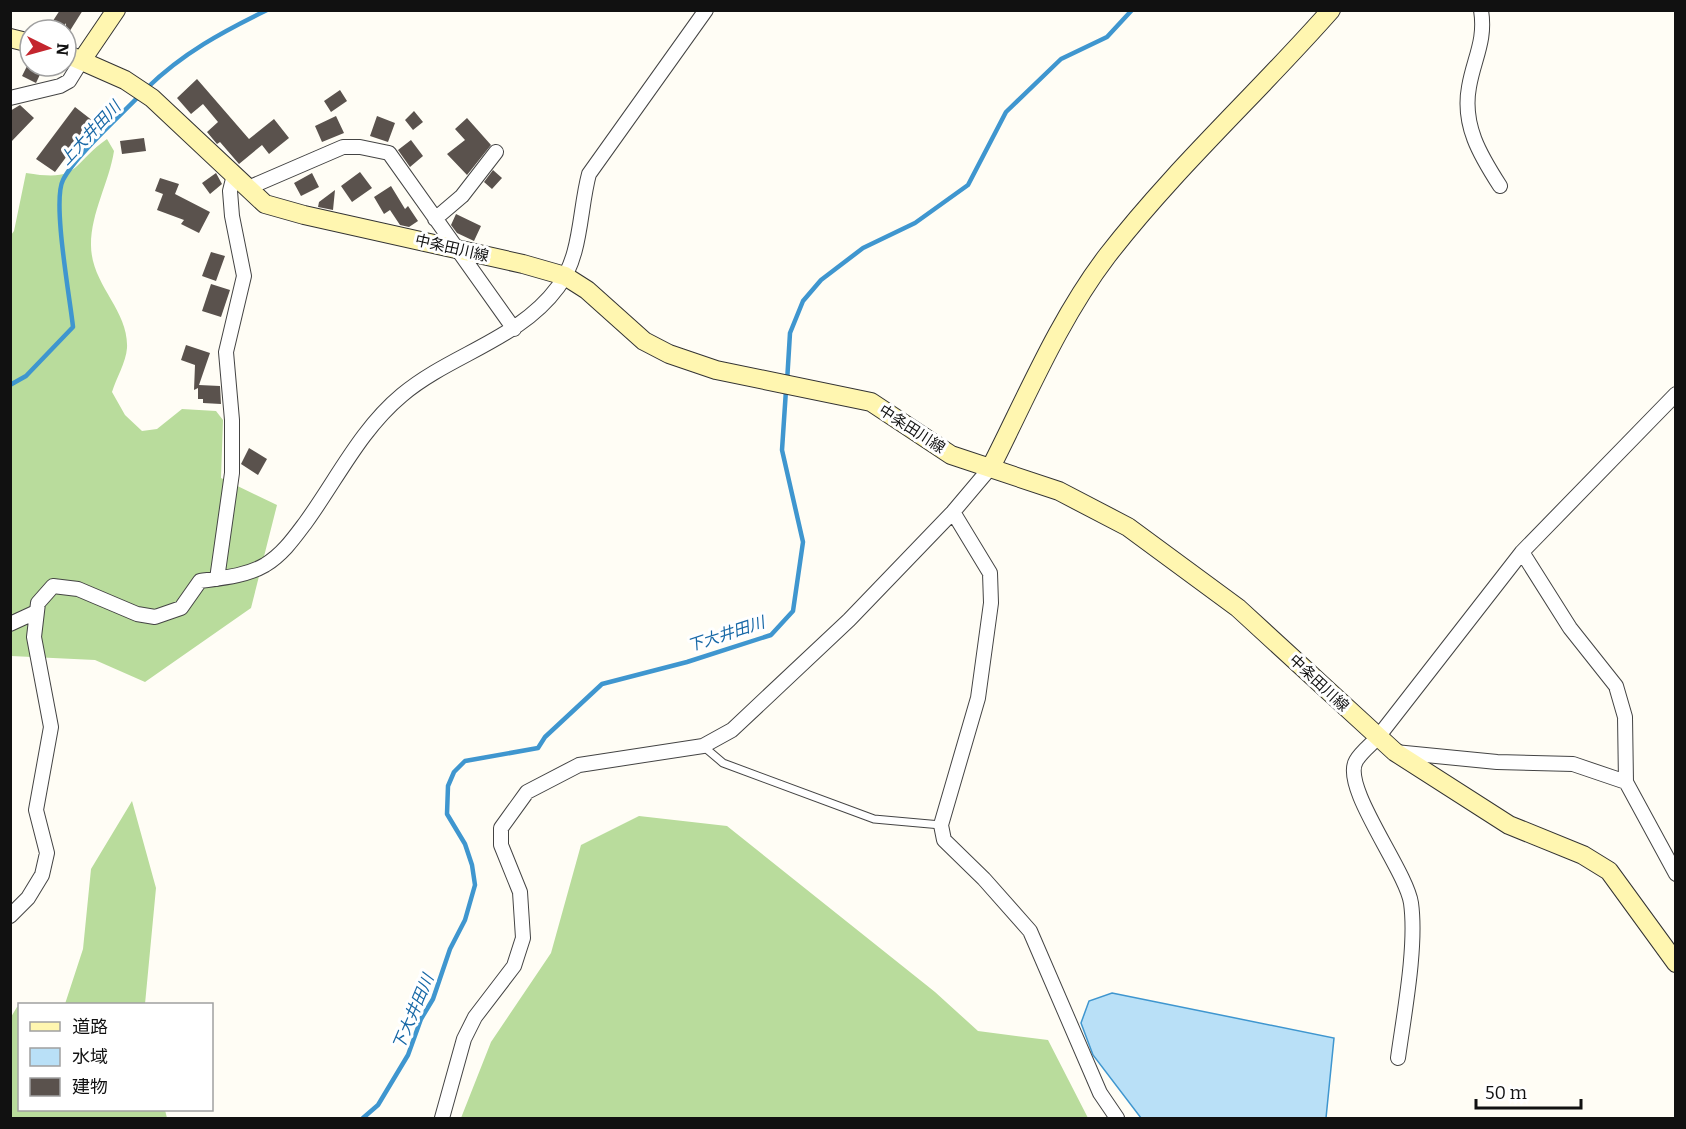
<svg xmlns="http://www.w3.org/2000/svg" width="1686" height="1129" font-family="Bitter,'Noto Sans JP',serif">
  <rect width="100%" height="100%" fill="#fffdf5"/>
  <path fill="#b9dc9c" d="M 107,139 L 114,151 C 109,183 91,212 91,245 C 91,285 129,310 127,348 C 126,362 116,379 112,392 L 125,415 L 142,431 L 157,429 L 182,409 L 216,411 L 223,420 L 221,478 L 277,505 L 251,608 L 145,682 L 95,660 L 11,656 L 11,235 L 14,231 L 26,173 C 81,182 69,166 107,139 Z
    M 132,801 L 156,888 L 145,1004 L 65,1004 L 83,949 L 91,869 Z
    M 639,816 L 727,826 L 935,992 L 978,1031 L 1048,1040 L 1088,1118 L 461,1118 L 491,1042 L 551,953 L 581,845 Z
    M 17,1007 L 20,1007 L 20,1110 L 165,1110 L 167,1118 L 11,1118 L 11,1017 Z"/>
  <path fill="#b9e0f7" stroke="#3f96cf" stroke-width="1.5" d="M 1112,993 L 1334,1038 L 1326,1118 L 1141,1118 L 1093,1055 L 1081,1023 L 1089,1001 Z"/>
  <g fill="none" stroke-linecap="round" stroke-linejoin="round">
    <path stroke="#3f96cf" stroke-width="4.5" d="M 147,88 C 183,53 222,32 267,10
      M 787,382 L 790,333 L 803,301 L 821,280 L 863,248 L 915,223 L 968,185 L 1006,112 L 1061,59 L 1107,37 L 1132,10
      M 10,385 L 26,376 L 73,327 C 70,298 52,201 63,180 C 75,156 121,115 141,94
      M 363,1118 L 378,1105 L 408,1055 L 421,1019 L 433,999 L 450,949 L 465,920 L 475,885 L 472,865 L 465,844 L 447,814 L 448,786 L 454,772 L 465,761 L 538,748 L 545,737 L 602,684 L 687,662 L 771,635 L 793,611 L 803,542 L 782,450 L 786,390"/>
  </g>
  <path fill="#5a524d" d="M 60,10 L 83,10 L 66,37 L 66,23 L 62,30 L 47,30 Z
    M 27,66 L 44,66 L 36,83 L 22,76 Z
    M 197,79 L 249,139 L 274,119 L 289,138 L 269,154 L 262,145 L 239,164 L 220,142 L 217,144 L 207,132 L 218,122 L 203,104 L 191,114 L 177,98 Z
    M 340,90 L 347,101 L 331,112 L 324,101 Z
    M 20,105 L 34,118 L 10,143 L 10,111 Z
    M 75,107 L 93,121 L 55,172 L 36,159 Z
    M 414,111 L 423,122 L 413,130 L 405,120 Z
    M 336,116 L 344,133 L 322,142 L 315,126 Z
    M 377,116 L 395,123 L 388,142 L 370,136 Z
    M 467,118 L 491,145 L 467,175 L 447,154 L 465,140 L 455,129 Z
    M 144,138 L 146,151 L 122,154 L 120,141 Z
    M 411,140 L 423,156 L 410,167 L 398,150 Z
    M 493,170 L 502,178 L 492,189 L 484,182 Z
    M 360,172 L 372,188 L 352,202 L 341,186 Z
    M 216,173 L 222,184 L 210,194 L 202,183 Z
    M 312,173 L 319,187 L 301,196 L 294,183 Z
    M 160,178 L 179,184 L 175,194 L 210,212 L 199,233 L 181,224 L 184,220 L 157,210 L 163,194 L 155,191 Z
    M 391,186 L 405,209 L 408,206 L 418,221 L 409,227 L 400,225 L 390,210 L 384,214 L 374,197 Z
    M 335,190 L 333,210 L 318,207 L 319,202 Z
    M 456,214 L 481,226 L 474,241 L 457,233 L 451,225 Z
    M 211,252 L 225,256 L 216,281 L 202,276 Z
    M 211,284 L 230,290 L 221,317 L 202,311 Z
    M 186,345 L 210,353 L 199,385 L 220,386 L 221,404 L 203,403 L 203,399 L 198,399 L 198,388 L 194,390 L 195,365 L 181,360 Z
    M 249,448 L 267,459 L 258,475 L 241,464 Z"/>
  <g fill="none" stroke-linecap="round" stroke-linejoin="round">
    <defs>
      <path id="lane" d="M 703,746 L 723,763 L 874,819 L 941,825"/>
      <path id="street" d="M 1481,10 C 1486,41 1474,58 1469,87 C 1462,125 1480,155 1500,186
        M 10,98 L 60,86 L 69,81 L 82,60
        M 248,188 L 343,147 L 360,147 L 389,153 L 514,329
        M 435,219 L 462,196 L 496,152
        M 953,512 L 990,573 L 991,603 L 978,698 L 941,825 L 944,840 L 984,879 L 1030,931 L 1100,1093 L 1117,1118
        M 1522,552 L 1570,628 L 1616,686 L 1625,717 L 1626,782 L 1676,874
        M 217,579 L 232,473 L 232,420 L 226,352 L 244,276 L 232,216 L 230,191 L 234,175
        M 10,624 L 36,612
        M 1395,752 L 1497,762 L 1573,764 L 1626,782
        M 10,916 L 28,898 L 42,875 L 47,853 L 36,810 L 51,727 L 34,637 L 38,603 L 53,586 L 78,589 L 137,614 L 155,617 L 181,608 L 200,581 C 222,578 246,576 265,565 C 283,554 294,538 306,522 C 337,479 361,429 402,395 C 451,354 519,340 558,287 C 582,255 579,211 589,174 L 706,10
        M 1398,1058 C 1404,1014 1417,946 1411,903 C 1406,870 1341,787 1356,761 C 1361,752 1372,744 1378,737 L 1522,552 L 1676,394
        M 442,1118 L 464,1039 L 475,1017 L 514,966 L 523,938 L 520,892 L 501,845 L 501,828 L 527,792 L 579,765 L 703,746 L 732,730 L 849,620 L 953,512 L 991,467"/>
      <path id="secondary" d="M 10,38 L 30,43
        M 66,54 L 125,80 L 152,98 L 265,204 L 304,215 L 523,264 L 565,276 L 587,290 L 644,341 L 669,354 L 716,370 L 871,402 L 951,455 L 1059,491 L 1128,527 L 1238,608 L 1395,752 L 1509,825 L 1583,855 L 1609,871 L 1676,963
        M 82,60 L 116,10
        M 991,467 C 1027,396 1059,319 1107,256 C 1175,168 1258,93 1331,10"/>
    </defs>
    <use href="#lane" stroke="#444" stroke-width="9"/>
    <use href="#street" stroke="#444" stroke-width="16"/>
    <use href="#secondary" stroke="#333" stroke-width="20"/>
    <use href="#lane" stroke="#fff" stroke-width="7"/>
    <use href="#street" stroke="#fff" stroke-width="14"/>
    <use href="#secondary" stroke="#fff6b0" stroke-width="18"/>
  </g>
  <g text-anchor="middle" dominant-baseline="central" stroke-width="6" stroke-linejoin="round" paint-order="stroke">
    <g font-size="15" fill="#111" stroke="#fff">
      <text transform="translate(452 248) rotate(13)">中条田川線</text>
      <text transform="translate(912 429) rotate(33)">中条田川線</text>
      <text transform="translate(1319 683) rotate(43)">中条田川線</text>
    </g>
    <g font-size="16" font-style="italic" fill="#1768a6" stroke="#fff">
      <text transform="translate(90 133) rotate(-47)">上大井田川</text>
      <text transform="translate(726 634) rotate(-18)">下大井田川</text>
      <text transform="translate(413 1012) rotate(-67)">下大井田川</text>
    </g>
  </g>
  <rect width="1686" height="1129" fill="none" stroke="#111111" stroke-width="24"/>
  <rect x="18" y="1003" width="195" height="108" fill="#ffffff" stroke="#a0a0a0" stroke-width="1.5"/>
  <rect x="30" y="1022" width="30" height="9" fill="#fff6b0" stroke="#a0a0a0" stroke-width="1.5"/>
  <text x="72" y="1033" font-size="18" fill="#111111">道路</text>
  <rect x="30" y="1048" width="30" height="18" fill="#b9e0f7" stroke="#a0a0a0" stroke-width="1.5"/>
  <text x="72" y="1063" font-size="18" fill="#111111">水域</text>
  <rect x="30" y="1078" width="30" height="18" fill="#5a524d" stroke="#a0a0a0" stroke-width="1.5"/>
  <text x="72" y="1093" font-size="18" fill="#111111">建物</text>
  <g transform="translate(48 48) rotate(95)"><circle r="28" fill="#ffffff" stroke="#a0a0a0" stroke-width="1.5"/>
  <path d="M0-4.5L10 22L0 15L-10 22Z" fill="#c4262e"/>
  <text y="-9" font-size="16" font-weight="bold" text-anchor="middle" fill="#111111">N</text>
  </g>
  <path d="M1476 1099v9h105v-9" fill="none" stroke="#111111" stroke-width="3"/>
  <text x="1485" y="1099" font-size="18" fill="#111111" stroke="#ffffff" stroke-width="4.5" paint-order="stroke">50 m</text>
</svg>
